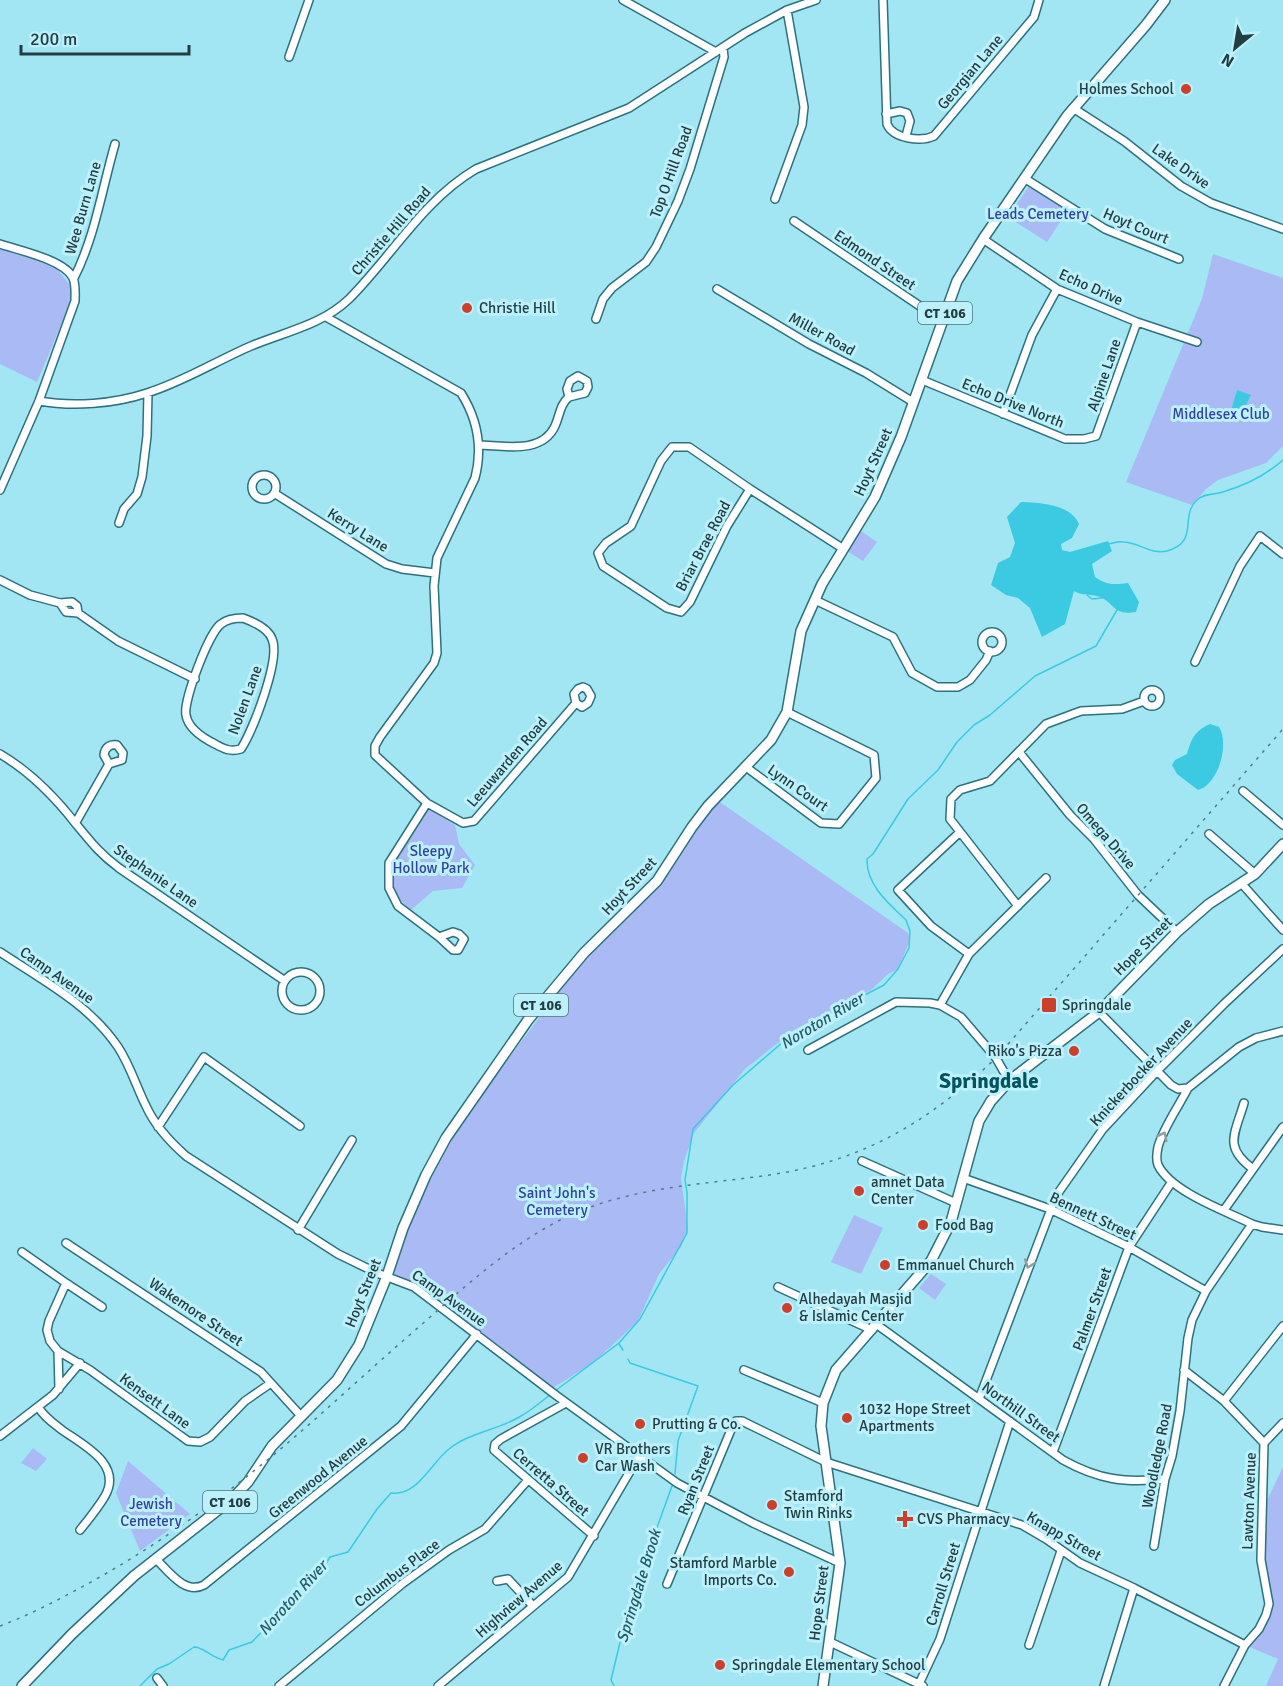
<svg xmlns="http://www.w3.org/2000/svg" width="1283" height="1686" font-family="Signika,sans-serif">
  <rect width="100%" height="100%" fill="#a2e6f3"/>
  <path fill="#a9baf5" d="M 1029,186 L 1068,210 L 1047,242 L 1008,217 Z
    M 0,248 L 56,267 L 71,287 L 70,304 L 37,382 L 0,364 Z
    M 1213,254 L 1283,278 L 1283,446 L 1266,463 L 1218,480 L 1206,489 L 1192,505 L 1126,482 L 1202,299 Z
    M 861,531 L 877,542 L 863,561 L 847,551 Z
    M 717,800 L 908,933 L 910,940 L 898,969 L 888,974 L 871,990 L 794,1030 L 745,1069 L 714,1108 L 694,1133 L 684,1161 L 681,1178 L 688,1229 L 681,1247 L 659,1274 L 638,1321 L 593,1363 L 551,1389 L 500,1348 L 408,1280 L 391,1274 L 405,1237 L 449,1138 L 581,962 L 592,948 L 644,900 Z
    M 427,807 L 455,825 L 459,844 L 475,865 L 462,888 L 433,891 L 411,910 C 394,896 388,883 394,860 Z
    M 854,1215 L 883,1228 L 861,1274 L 831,1262 Z
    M 931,1274 L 946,1284 L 935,1300 L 919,1288 Z
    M 33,1448 L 47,1459 L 36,1471 L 21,1463 Z
    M 128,1461 L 190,1514 L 140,1551 L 116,1493 Z
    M 1283,1467 L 1283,1686 L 1266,1686 L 1278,1659 L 1245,1645 L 1253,1637 L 1269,1604 L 1261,1570 L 1261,1513 Z"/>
  <path fill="#3bcae2" d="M 1237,390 L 1251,395 L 1246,405 L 1253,409 L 1250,418 L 1231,411 Z
    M 1021,502 C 1041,503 1070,504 1079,524 L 1072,538 L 1061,544 L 1062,550 L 1070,552 L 1108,541 L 1112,551 L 1092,564 L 1095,577 C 1106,585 1114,585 1128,583 L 1139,602 L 1136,612 C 1111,616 1116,602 1097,596 C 1089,594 1082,596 1074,591 L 1065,624 L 1042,637 L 1030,608 L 1018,598 L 1006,595 L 991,585 L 998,563 L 1010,557 L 1015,543 L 1007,517 Z
    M 1210,724 L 1219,727 C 1230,744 1218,785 1198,790 L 1177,774 L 1172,765 L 1175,760 L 1187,754 C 1191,740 1194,731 1210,724 Z"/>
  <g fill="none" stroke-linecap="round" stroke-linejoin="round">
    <path stroke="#3bcae2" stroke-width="1.5" d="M 1109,544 C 1114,543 1119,541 1123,542 C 1139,542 1150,555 1167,551 C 1200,542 1179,516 1197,500 C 1204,493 1214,495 1223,492 C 1246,485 1265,476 1283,460
      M 1087,595 L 1092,599 L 1102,598
      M 619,1344 L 623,1350
      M 628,1359 L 630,1363 L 698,1386 L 678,1441 L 675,1474
      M 555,1391 L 619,1343 L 640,1319 L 687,1233 L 687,1192 L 685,1180 L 693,1129 L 733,1085 L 783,1042 L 826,1015 L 884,985 L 898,969 L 909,948 L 910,931 L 906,920 C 889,904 866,885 867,859 L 873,854 L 908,799 L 938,770 L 957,742 L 974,725 L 990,715 L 1035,676 L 1096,646 L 1117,610
      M 140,1686 L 157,1669 L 169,1664 L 194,1647 C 204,1647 210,1657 223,1660 L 229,1650 L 252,1642 L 322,1570 L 330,1557 L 348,1552 L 377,1509 L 391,1493 C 417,1497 431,1463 449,1449 C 470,1432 499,1430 521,1416 C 532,1410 542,1401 551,1394
      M 614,1686 L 611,1680 L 629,1605 L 672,1486"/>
    <defs>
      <path id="minor" d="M 623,0 L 716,52
        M 883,0 L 887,124 C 893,139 921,142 934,136 L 1034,17 L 1039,0
        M 289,57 L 309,0
        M 1073,108 L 1124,141 L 1181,186 L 1211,203 L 1283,229
        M 886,114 L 900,111 L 907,113 L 910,121 L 906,136
        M 1024,178 L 1105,229 L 1179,259
        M 775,199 L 802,125 L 804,107 L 787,10
        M 794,221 L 942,321
        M 983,239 L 1057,289 L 1137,322 L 1197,342
        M 0,244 C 18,250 65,260 73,278 C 76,285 75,294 75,301 L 39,401 L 0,490
        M 74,278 C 95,237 102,189 115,144
        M 717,289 L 809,344 L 866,373 L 913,402
        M 326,317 L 461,393 C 478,420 483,447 475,478 L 437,558 L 434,586 L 437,653 L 434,663 L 380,737 L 375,746 L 375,755 L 427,803 L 463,823 L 474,821 L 576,703 L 574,694 L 578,689 L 583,687 L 587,689 L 591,696 L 588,703 L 582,707 L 576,703
        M 596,319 L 603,299 L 612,288 L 646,262 L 656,247 L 668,222 L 678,201 L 690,169 L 724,57 L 723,48
        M 922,380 L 1065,439 L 1084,439 L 1096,436 L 1137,322
        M 39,401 C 73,407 114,404 147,393 C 183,382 216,361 251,346 C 284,332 322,325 349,299 C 392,256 422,201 476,169 L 629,108 L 745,33 L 787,10 L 816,0
        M 1003,414 L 1032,335 L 1057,289
        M 479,445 C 506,446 542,454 555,426 C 560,415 560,404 569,397 L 567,389 L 570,381 L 578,376 L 587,381 L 588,387 L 585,393 L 569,397
        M 672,447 L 689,447 L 750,489 L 727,526 L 690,602 L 681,612 L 667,608 L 603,566 L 598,553 L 606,543 L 631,526 L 661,461 Z
        M252 487a12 12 0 1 1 24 0a12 12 0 1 1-24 0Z
        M 750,489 L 842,548
        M 274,493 L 386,564 L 402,569 L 435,573
        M 119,523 L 124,509 L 137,494 L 142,477 L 147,436 L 148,393
        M 0,580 L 30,595 L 60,603 L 72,602 L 77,606 L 78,613 L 118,641 L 195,679
        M 815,600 L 893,637 L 912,673 L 937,687 L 958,687 L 970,680 L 986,660 L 990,651
        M 60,603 L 66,612 L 78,613
        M 243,618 C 254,622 268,628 272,639 C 281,659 253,730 241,749 C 230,752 224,749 215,744 C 203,738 188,728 186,715 C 183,701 209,632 221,624 C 227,619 235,618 243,618 Z
        M982 642a10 10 0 1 1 20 0a10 10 0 1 1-20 0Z
        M 1195,662 L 1240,566 L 1260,536 L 1283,554
        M1144 698a8 8 0 1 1 16 0a8 8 0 1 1-16 0Z
        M 1019,752 L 1070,815 L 1094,839 L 1138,895 L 1177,932
        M 0,754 C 29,771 55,797 76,824 C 91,842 99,853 119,868 L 285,981
        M 746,767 L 821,823 L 839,824 L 876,778 L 874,755 L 787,712
        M 1243,791 L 1283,825
        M 427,803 L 389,863 L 389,888 L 398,906 L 439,937
        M 76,822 L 109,764 L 104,755 C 105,747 110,744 117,745 L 123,753 L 122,760 L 109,764
        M 959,833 L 898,890 L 931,926 L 969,954
        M 1209,834 L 1255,874
        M 1242,884 L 1283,930
        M 1018,906 L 950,819 L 951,799 L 960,790 L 990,781 L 1046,724 L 1081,711 L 1122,709 L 1144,701
        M 453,932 L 459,934 L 464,939 L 458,950 L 453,950 L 439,937 Z
        M 0,952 C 42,980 89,1004 118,1047 C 130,1065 136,1086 146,1106 C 155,1126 169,1141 186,1156 L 338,1254 L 377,1273 L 414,1287 L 557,1396 L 677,1483 L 753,1523 L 840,1563
        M282 991a19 19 0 1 1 38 0a19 19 0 1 1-38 0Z
        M 940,1005 L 969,954 L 1046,878
        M 1099,1012 L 1171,1085 L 1178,1089 L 1188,1088 L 1239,1047 L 1256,1038 L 1283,1031
        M 808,1050 L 896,1002 L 930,1003 L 940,1005 L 961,1017 L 996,1058 L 1009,1081
        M 1188,1088 C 1179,1106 1163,1128 1158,1147 C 1157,1152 1156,1160 1158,1165 C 1171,1192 1226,1211 1252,1224 L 1262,1227 L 1283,1230
        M 1244,1103 C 1235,1134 1223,1147 1253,1169
        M 158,1127 L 204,1057 L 300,1126
        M 862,1161 L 956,1203
        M 963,1178 L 1050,1209 L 1129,1247 L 1206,1291
        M 1224,1210 L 1283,1127
        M 298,1230 L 352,1140
        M 66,1243 L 261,1372 L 301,1416
        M 22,1252 L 66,1283
        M 778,1287 L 872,1330
        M 102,1307 L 66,1283 L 49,1321 L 47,1330 L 50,1341 L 58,1351 L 90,1370 L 188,1441 L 200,1442 L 210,1437 L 245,1401 L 271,1383
        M 876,1324 L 1063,1460 C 1099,1480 1125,1483 1165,1479
        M 58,1351 L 59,1389
        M 744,1370 L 823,1403
        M 1184,1370 L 1224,1401 L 1264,1443 L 1261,1560 L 1269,1604 L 1266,1615 L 1259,1629 L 1245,1645 L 1224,1686
        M 979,1399 L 1056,1196 L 1103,1129 L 1157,1071 L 1225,1003 L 1283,949
        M 1224,1401 L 1283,1326
        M 566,1403 L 501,1439 L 495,1444 L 494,1450 L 594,1536
        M 39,1408 C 44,1417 53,1423 62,1430 C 83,1445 123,1464 105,1496 C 98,1508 89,1519 80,1530
        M 0,1436 L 53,1395 L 80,1363
        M 1264,1443 L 1283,1423
        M 1053,1452 L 1129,1247 L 1171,1183
        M 1154,1546 L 1165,1479 L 1172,1456 L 1180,1411 L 1188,1338 L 1192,1320 L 1206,1291 L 1252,1224
        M 156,1559 C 168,1571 185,1595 204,1585 L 401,1426 L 477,1334
        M 497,1581 L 508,1579 L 533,1606
        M 667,1584 L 733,1425 L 736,1421 L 742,1421 L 826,1462 L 1022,1525 L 1046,1539 L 1080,1563 L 1134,1588 L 1245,1645
        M 830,1642 L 923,1686
        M 1029,1645 L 1061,1551
        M 157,1678 L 163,1686
        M 919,1684 L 940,1639 L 1010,1421
        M 279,1686 L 402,1584 L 449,1550 L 485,1529 L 528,1480
        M 438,1686 L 568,1577 L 639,1456
        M 1104,1686 L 1134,1588"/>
      <path id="major" d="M 22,1686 L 72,1634 L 134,1576 L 232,1499 L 248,1482 L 272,1446 L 337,1380 L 359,1345 L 387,1276 L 403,1228 L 426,1175 L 446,1138 L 528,1020 L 584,953 L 657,881 L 692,827 L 708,806 L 771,740 L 787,712 L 801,631 L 822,584 L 875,497 L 901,437 L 957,281 L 983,239 L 1067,116 L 1146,25 L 1165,0
        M 823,1686 L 840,1563 L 821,1426 L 823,1403 L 836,1370 L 931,1261 L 951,1222 L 979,1121 L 991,1101 L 1009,1081 L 1099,1012 L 1177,932 L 1209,904 L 1255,874 L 1283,844"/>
    </defs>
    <use href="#minor" stroke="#2d717d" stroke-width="10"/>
    <use href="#major" stroke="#2d717d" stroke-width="12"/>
    <use href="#minor" stroke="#fff" stroke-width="7"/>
    <use href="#major" stroke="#fff" stroke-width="9"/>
    <path stroke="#527d85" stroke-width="1.5" stroke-dasharray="3 6" stroke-linecap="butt" d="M 0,1626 C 27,1616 54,1602 80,1588 C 136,1558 191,1521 241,1481 C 298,1437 351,1386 405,1339 C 456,1295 504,1248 564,1218 C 631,1186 704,1185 776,1174 C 867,1159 929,1121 996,1058 L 1283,729"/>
  </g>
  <defs><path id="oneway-chevron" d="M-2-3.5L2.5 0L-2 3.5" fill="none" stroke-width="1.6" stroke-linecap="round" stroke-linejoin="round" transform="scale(1.5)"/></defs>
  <g stroke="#909ea1">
    <use href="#oneway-chevron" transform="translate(1163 1136) rotate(-64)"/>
    <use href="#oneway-chevron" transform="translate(1029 1264) rotate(110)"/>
  </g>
  <g fill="#cc402b" stroke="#bcf1fc" stroke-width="2">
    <circle cx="1186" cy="89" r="6"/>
    <circle cx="467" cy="308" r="6"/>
    <rect x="1041" y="997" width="16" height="16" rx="3"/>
    <circle cx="1074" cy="1051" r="6"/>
    <circle cx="859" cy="1191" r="6"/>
    <circle cx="923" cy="1225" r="6"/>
    <circle cx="885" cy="1265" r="6"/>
    <circle cx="787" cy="1308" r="6"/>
    <circle cx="847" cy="1418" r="6"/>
    <circle cx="640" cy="1424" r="6"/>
    <circle cx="583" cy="1458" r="6"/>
    <circle cx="772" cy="1505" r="6"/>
    <path d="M902 1510h6v6h6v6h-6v6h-6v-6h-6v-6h6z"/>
    <circle cx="789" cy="1572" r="6"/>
    <circle cx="720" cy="1665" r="6"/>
  </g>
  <g text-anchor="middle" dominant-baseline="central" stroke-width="6" stroke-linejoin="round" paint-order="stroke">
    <g fill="#bcf1fc" stroke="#50747a" stroke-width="1.5">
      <rect x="918" y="302" width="54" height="22" rx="4.5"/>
      <rect x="514" y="994" width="54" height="22" rx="4.5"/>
      <rect x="203" y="1491" width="54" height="22" rx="4.5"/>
    </g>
    <g font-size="14" font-weight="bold" fill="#223e43">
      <text x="945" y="313">CT 106</text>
      <text x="541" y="1005">CT 106</text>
      <text x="230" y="1502">CT 106</text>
    </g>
    <g font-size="15" fill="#223e43" stroke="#bcf1fc">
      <text transform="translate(970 72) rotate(-50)">Georgian Lane</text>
      <text transform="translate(1181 166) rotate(35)">Lake Drive</text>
      <text transform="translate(671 172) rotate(-70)">Top O Hill Road</text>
      <text transform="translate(83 208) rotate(-74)">Wee Burn Lane</text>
      <text transform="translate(1136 226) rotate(23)">Hoyt Court</text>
      <text transform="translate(391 231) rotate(-49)">Christie Hill Road</text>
      <text transform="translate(875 260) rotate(34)">Edmond Street</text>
      <text transform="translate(1091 287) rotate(24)">Echo Drive</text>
      <text transform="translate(822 334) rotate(29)">Miller Road</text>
      <text transform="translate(1104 375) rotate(-71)">Alpine Lane</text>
      <text transform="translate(1013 403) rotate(22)">Echo Drive North</text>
      <text transform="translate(873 462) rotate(-66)">Hoyt Street</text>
      <text transform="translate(358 530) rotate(32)">Kerry Lane</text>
      <text transform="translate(703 546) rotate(-62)">Briar Brae Road</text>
      <text transform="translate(245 700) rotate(-70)">Nolen Lane</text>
      <text transform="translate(507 762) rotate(-49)">Leeuwarden Road</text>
      <text transform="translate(798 788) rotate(35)">Lynn Court</text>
      <text transform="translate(1106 836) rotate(49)">Omega Drive</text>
      <text transform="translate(156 876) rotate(35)">Stephanie Lane</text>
      <text transform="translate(629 886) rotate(-47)">Hoyt Street</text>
      <text transform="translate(1143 946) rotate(-45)">Hope Street</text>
      <text transform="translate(57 975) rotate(35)">Camp Avenue</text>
      <text transform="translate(1141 1072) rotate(-47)">Knickerbocker Avenue</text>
      <text transform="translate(1093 1216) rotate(25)">Bennett Street</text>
      <text transform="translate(363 1293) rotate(-68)">Hoyt Street</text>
      <text transform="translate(449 1298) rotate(35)">Camp Avenue</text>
      <text transform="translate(1092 1309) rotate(-70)">Palmer Street</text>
      <text transform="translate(196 1312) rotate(34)">Wakemore Street</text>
      <text transform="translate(155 1401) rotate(36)">Kensett Lane</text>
      <text transform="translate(1021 1412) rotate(36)">Northill Street</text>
      <text transform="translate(1157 1456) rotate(-79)">Woodledge Road</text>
      <text transform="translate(318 1477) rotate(-39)">Greenwood Avenue</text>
      <text transform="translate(696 1480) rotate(-68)">Ryan Street</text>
      <text transform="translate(551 1482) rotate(41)">Cerretta Street</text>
      <text transform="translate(1249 1501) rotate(-88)">Lawton Avenue</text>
      <text transform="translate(1064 1536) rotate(30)">Knapp Street</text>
      <text transform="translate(397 1573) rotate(-37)">Columbus Place</text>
      <text transform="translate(943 1584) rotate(-73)">Carroll Street</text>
      <text transform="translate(519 1599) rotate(-41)">Highview Avenue</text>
      <text transform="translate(819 1603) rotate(-83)">Hope Street</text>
    </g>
    <g font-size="15" fill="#223e43" stroke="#bcf1fc" text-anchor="start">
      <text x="1174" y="89" text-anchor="end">Holmes School</text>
      <text x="479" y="308">Christie Hill</text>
      <text x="1062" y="1005">Springdale</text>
      <text x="1062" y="1051" text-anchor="end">Riko's Pizza</text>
      <text x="871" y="1182">amnet Data<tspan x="871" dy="17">Center</tspan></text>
      <text x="935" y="1225">Food Bag</text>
      <text x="897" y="1265">Emmanuel Church</text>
      <text x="799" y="1299">Alhedayah Masjid<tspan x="799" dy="17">&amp; Islamic Center</tspan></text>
      <text x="859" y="1409">1032 Hope Street<tspan x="859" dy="17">Apartments</tspan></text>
      <text x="652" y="1424">Prutting &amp; Co.</text>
      <text x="595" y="1449">VR Brothers<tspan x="595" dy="17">Car Wash</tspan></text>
      <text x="784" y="1496">Stamford<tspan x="784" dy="17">Twin Rinks</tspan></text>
      <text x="917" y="1519">CVS Pharmacy</text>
      <text x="777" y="1563" text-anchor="end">Stamford Marble<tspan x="777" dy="17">Imports Co.</tspan></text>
      <text x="732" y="1665">Springdale Elementary School</text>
    </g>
    <g font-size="15" fill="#33429f" stroke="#bcf1fc">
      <text x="1038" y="214">Leads Cemetery</text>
      <text x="1221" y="414">Middlesex Club</text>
      <text x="431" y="851">Sleepy<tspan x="431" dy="17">Hollow Park</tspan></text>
      <text x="557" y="1193">Saint John's<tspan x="557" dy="17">Cemetery</tspan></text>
      <text x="151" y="1504">Jewish<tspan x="151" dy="17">Cemetery</tspan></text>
    </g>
    <g font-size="16" font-style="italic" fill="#245c67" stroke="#bcf1fc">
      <text transform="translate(822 1021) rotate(-31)">Noroton River</text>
      <text transform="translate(639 1586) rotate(-73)">Springdale Brook</text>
      <text transform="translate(293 1598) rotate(-48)">Noroton River</text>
    </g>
    <g font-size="21" font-weight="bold" fill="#045460" stroke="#bcf1fc">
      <text x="989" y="1081">Springdale</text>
    </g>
  </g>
  <g transform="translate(1235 48) rotate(210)" stroke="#bcf1fc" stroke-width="4.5" paint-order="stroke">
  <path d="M0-4.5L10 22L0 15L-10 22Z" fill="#223e43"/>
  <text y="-9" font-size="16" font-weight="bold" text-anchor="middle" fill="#223e43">N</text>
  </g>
  <path d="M21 45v9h168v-9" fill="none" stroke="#223e43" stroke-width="3"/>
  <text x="30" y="45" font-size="18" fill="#223e43" stroke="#bcf1fc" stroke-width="4.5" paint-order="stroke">200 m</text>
</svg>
